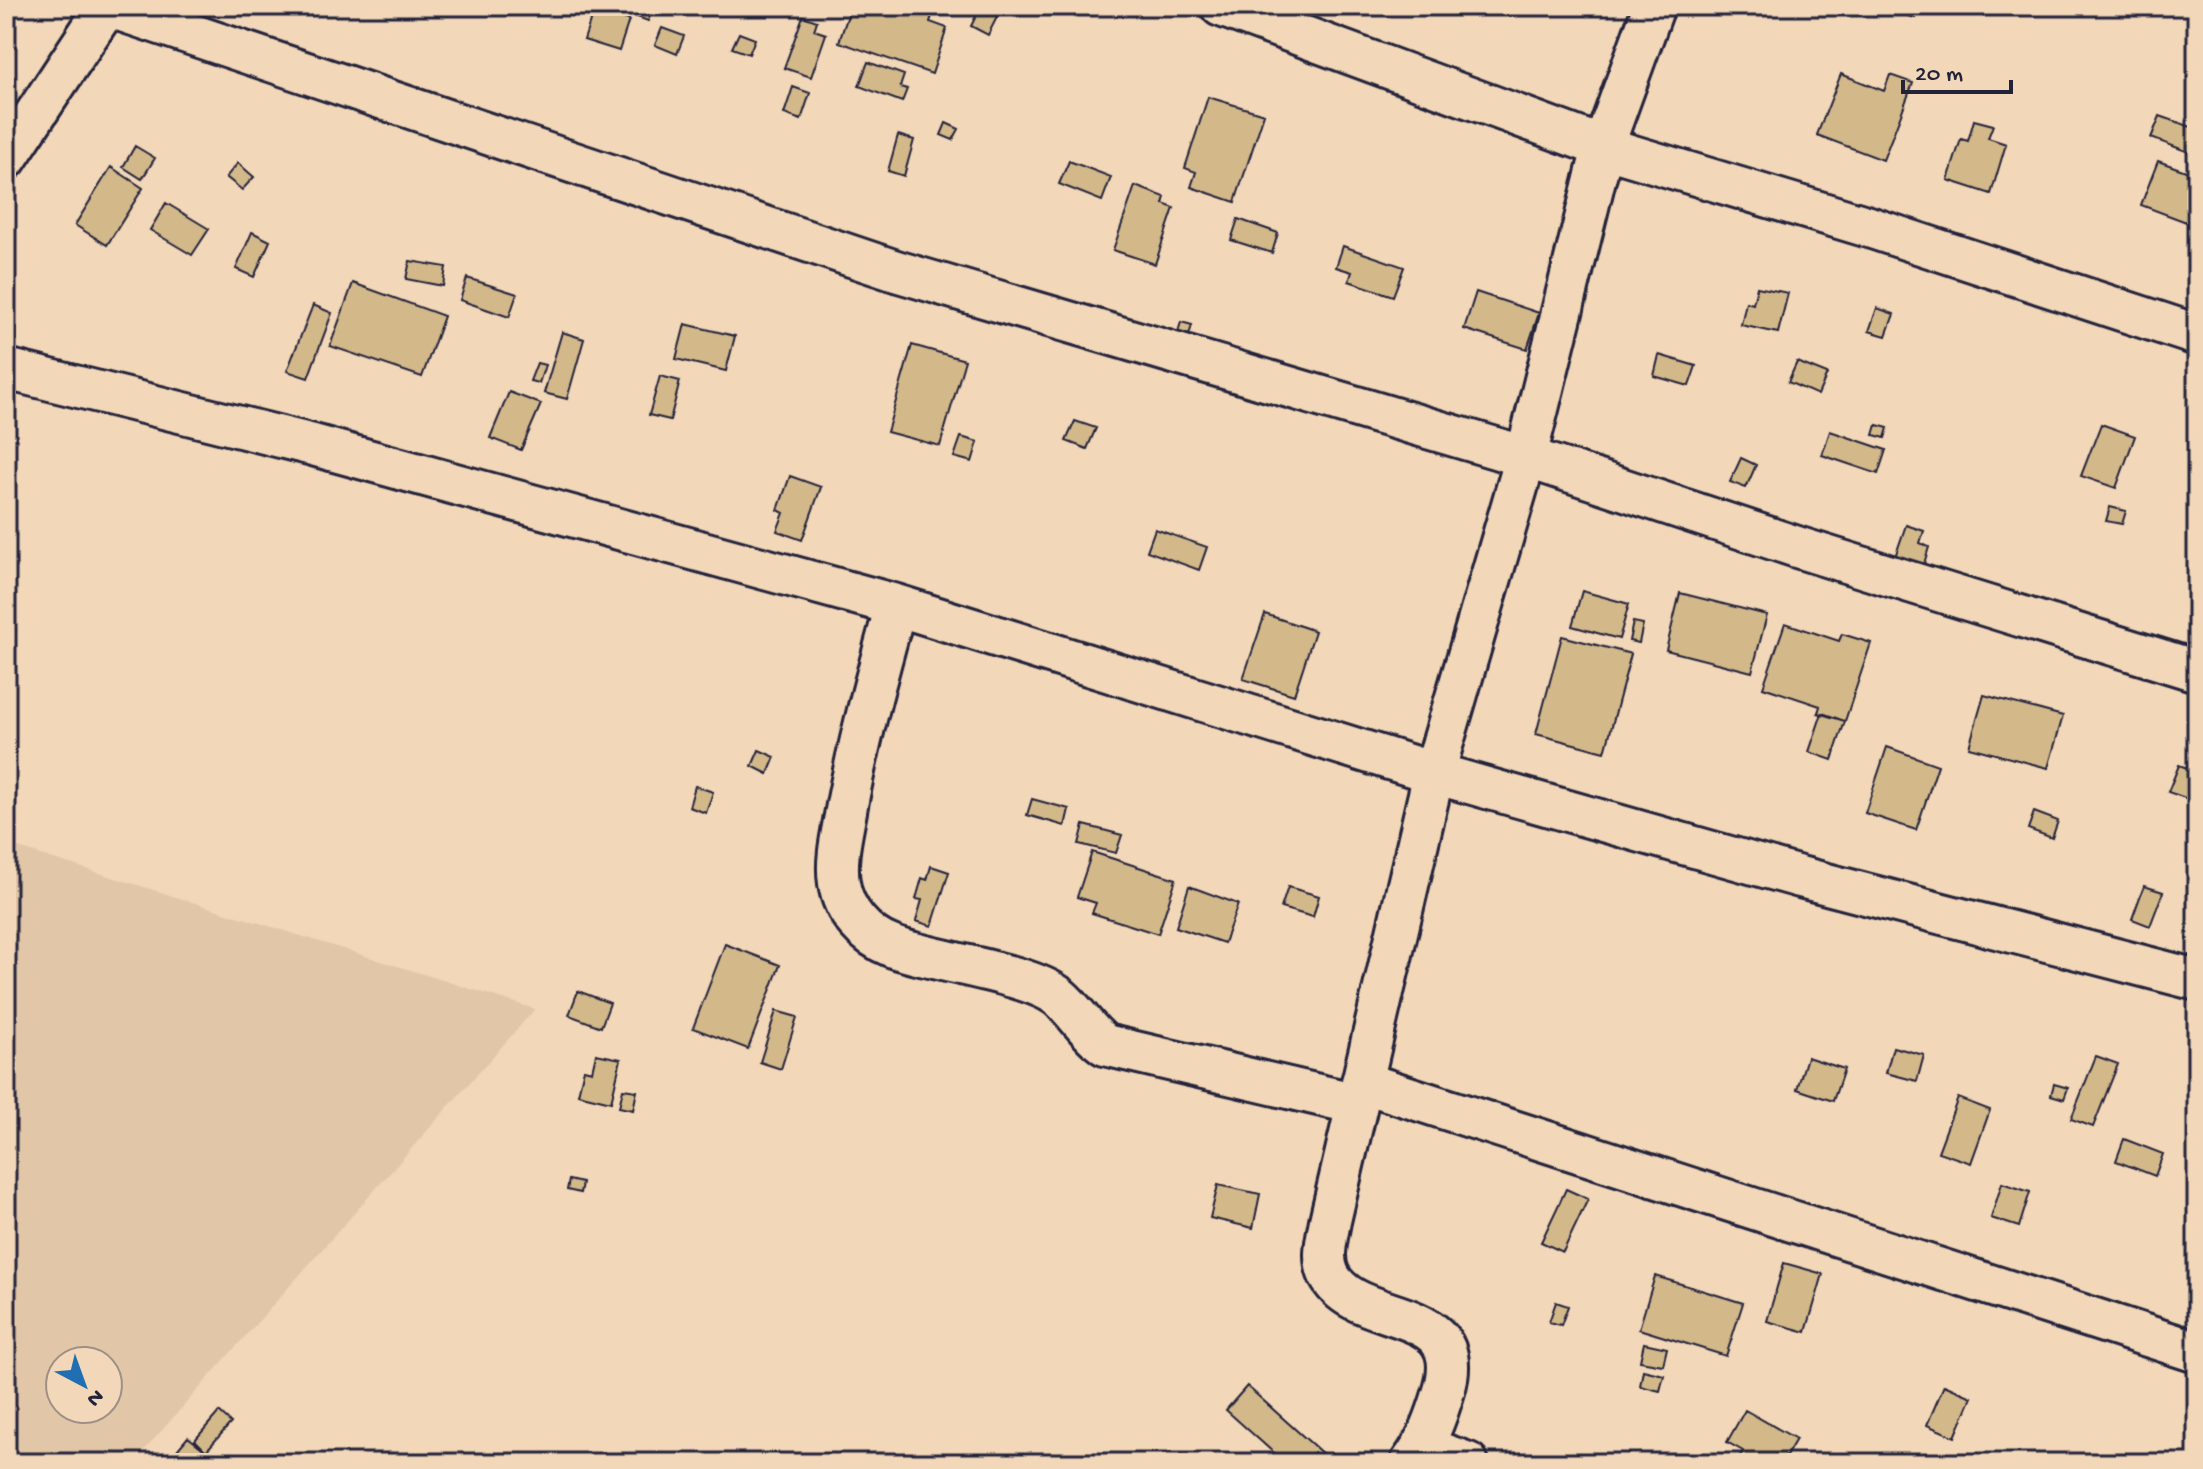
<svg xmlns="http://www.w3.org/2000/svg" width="2203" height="1469" font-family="'Gochi Hand',sans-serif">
  <rect width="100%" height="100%" fill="#f2d7b9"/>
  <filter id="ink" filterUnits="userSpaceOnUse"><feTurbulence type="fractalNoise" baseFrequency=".0125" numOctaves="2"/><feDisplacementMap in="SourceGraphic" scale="16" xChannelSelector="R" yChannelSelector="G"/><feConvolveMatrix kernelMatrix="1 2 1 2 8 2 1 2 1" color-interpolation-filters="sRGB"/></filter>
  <g filter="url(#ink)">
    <path fill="#e1c7a7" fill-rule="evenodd" d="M 6,844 L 535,1009 L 133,1463 L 6,1463 ZM 60,1361 L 108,1361 L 108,1409 L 60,1409 Z"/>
    <path fill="#d3b88a" stroke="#22223b" stroke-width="2" d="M 632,6 L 654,6 L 648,21 L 629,14 Z
      M 851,6 L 915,6 L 914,9 L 932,16 L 930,22 L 947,28 L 932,74 L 839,42 Z
      M 981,6 L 998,15 L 988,35 L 971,26 Z
      M 1727,6 L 1754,6 L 1750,15 Z
      M 1879,6 L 1919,6 L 1915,18 Z
      M 594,9 L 629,20 L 619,51 L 584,40 Z
      M 803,16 L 817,21 L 814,30 L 826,34 L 811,77 L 784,68 Z
      M 662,28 L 684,36 L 677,54 L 655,45 Z
      M 739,33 L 755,39 L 749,54 L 732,48 Z
      M 868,62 L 904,75 L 900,87 L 907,89 L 902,102 L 859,86 Z
      M 1841,74 L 1884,91 L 1890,75 L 1913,83 L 1883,160 L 1817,135 Z
      M 793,87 L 810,93 L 801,120 L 784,114 Z
      M 1208,97 L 1264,114 L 1235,202 L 1191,187 L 1196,172 L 1185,168 Z
      M 2160,116 L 2197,129 L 2197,155 L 2151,138 Z
      M 1974,120 L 1993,125 L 1988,138 L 2006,144 L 1991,194 L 1948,180 L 1961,139 L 1968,141 Z
      M 946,123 L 959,129 L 953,140 L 941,135 Z
      M 898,135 L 914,140 L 904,176 L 888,171 Z
      M 135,146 L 155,158 L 142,179 L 123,167 Z
      M 1069,161 L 1111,177 L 1102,201 L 1059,184 Z
      M 2158,161 L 2197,175 L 2197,226 L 2141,205 Z
      M 238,163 L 254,177 L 242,190 L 226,177 Z
      M 111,167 L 143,188 L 107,245 L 75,225 Z
      M 1135,186 L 1165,197 L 1163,204 L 1174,208 L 1155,264 L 1113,250 Z
      M 166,203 L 209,229 L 192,255 L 150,230 Z
      M 1238,219 L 1278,233 L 1272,253 L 1231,240 Z
      M 252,232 L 270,241 L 254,277 L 236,269 Z
      M 1343,246 L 1404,267 L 1393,296 L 1349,281 L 1352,272 L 1336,267 Z
      M 410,261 L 446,267 L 443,286 L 406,279 Z
      M 467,278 L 517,294 L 509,317 L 460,300 Z
      M 353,283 L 444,316 L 422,377 L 330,346 Z
      M 1757,287 L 1788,293 L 1778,333 L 1741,325 L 1746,302 L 1753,304 Z
      M 1476,292 L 1539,313 L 1527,349 L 1464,329 Z
      M 313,305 L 332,313 L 308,378 L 287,371 Z
      M 1877,308 L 1894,314 L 1886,336 L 1869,331 Z
      M 1181,322 L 1192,325 L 1187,342 L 1176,339 Z
      M 685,324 L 735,336 L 726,371 L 676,359 Z
      M 562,332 L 584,339 L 567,399 L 544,393 Z
      M 912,345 L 965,360 L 940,446 L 887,432 Z
      M 1659,355 L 1696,366 L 1689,386 L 1654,376 Z
      M 1797,362 L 1827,374 L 1818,395 L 1788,382 Z
      M 537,363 L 545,365 L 539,383 L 530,381 Z
      M 660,376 L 680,381 L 670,420 L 649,415 Z
      M 509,392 L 541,404 L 521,450 L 490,438 Z
      M 1075,421 L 1096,428 L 1087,449 L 1066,441 Z
      M 2101,424 L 2135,436 L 2116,488 L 2081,476 Z
      M 1877,425 L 1888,428 L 1885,438 L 1874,435 Z
      M 1830,431 L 1886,450 L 1878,474 L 1822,455 Z
      M 961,437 L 978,442 L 972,462 L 954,457 Z
      M 1741,458 L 1756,465 L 1746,488 L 1730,482 Z
      M 790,476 L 821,487 L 802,540 L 777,531 L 784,513 L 778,510 Z
      M 2110,507 L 2126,511 L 2122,524 L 2106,521 Z
      M 1906,525 L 1924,531 L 1920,543 L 1929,547 L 1923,567 L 1895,557 Z
      M 1155,529 L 1207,547 L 1199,570 L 1147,551 Z
      M 1582,591 L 1629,604 L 1619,639 L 1572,626 Z
      M 1680,593 L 1767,615 L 1752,672 L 1666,650 Z
      M 1265,614 L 1315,631 L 1294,695 L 1243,679 Z
      M 1633,622 L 1643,624 L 1639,643 L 1629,641 Z
      M 1785,623 L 1839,641 L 1842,634 L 1871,643 L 1845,721 L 1818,713 L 1820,706 L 1763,687 Z
      M 1562,636 L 1631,654 L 1605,752 L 1536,734 Z
      M 1984,695 L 2063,716 L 2048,768 L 1969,747 Z
      M 1822,713 L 1845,721 L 1832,760 L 1809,752 Z
      M 1887,747 L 1938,765 L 1916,830 L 1865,813 Z
      M 759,750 L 775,757 L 768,774 L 752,766 Z
      M 2197,760 L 2197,802 L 2168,792 L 2179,765 L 2193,770 Z
      M 695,786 L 713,792 L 706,813 L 689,807 Z
      M 1032,799 L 1069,809 L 1065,826 L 1027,815 Z
      M 2034,812 L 2058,821 L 2052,838 L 2028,829 Z
      M 1084,825 L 1122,835 L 1116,853 L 1079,844 Z
      M 1092,852 L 1176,879 L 1158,934 L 1092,913 L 1096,903 L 1077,897 Z
      M 931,866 L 949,872 L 932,926 L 916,921 L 922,900 L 916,899 L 922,878 L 927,880 Z
      M 1189,886 L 1238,904 L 1224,943 L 1176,927 Z
      M 2144,886 L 2163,892 L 2150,926 L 2132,919 Z
      M 1288,887 L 1319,896 L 1313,917 L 1281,908 Z
      M 725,944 L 780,965 L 748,1049 L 693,1028 Z
      M 578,991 L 610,1003 L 601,1027 L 569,1015 Z
      M 776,1011 L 797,1017 L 781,1069 L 760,1062 Z
      M 1893,1047 L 1924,1055 L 1917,1081 L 1886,1073 Z
      M 596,1054 L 621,1059 L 611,1102 L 578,1094 L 584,1069 L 592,1071 Z
      M 2096,1056 L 2118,1064 L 2093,1127 L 2071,1119 Z
      M 1807,1057 L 1844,1069 L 1833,1101 L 1797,1089 Z
      M 2054,1084 L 2068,1088 L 2064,1099 L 2051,1095 Z
      M 623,1089 L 637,1091 L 633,1110 L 619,1107 Z
      M 1958,1098 L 1990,1110 L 1971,1163 L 1938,1152 Z
      M 2124,1139 L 2163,1154 L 2155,1176 L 2116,1161 Z
      M 569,1180 L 582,1183 L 580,1193 L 567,1190 Z
      M 2002,1183 L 2030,1192 L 2019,1227 L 1991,1218 Z
      M 1218,1185 L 1260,1194 L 1253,1228 L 1210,1218 Z
      M 1566,1189 L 1588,1199 L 1563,1252 L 1541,1242 Z
      M 1784,1263 L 1823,1274 L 1806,1332 L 1767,1321 Z
      M 1655,1276 L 1743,1303 L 1726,1356 L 1639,1329 Z
      M 1556,1302 L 1568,1306 L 1561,1325 L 1549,1322 Z
      M 1644,1343 L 1667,1348 L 1663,1365 L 1640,1361 Z
      M 1643,1370 L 1664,1375 L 1660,1391 L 1640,1386 Z
      M 1944,1385 L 1972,1397 L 1955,1437 L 1927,1425 Z
      M 1247,1386 L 1333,1463 L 1285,1463 L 1226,1410 Z
      M 1745,1410 L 1796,1439 L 1782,1463 L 1736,1463 L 1743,1451 L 1727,1442 Z
      M 219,1412 L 231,1423 L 206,1451 L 195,1440 Z
      M 188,1437 L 206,1451 L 197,1463 L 181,1463 L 172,1456 Z"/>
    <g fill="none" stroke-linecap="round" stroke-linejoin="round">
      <defs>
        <path id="street" d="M 107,6 L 896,271 L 1526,457 L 1800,548 L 2197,671
          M 1221,6 L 1603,147 L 1869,227 L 2197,335
          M 6,159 L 107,6
          M 6,369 L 313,445 L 896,605 L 1434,773 L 1800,877 L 2197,980
          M 896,605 C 878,671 860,737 847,805 C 843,830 835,857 839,883 C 843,911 865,936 891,946 C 932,962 1027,972 1059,997 C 1076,1011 1086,1031 1105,1045 L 1357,1104
          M 1362,1082 L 2197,1352
          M 1422,1447 L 1468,1463
          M 1411,1463 C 1428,1440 1436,1418 1444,1391 C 1471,1300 1356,1329 1329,1275 C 1321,1258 1327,1238 1330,1221 L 1434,773 L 1526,457 L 1603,147 L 1654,6"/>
      </defs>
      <use href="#street" stroke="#22223b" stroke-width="46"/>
      <use href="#street" stroke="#f2d7b9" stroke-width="40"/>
    </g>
  </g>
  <rect width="2203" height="1469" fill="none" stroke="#f2d7b9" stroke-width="32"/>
  <rect x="16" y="16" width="2171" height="1437" fill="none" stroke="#22223b" stroke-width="3" filter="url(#ink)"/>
  <g transform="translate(84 1385) rotate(139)"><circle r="38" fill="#f2d7b9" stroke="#9f8f87" stroke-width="2"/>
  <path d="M0-6L14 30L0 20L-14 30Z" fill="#1f6fb2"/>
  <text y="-12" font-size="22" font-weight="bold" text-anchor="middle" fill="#22223b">N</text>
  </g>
  <path d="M1903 80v12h108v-12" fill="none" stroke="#22223b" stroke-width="4"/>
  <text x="1915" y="80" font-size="24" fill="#22223b" stroke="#f2d7b9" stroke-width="6" paint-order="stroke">20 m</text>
</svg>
